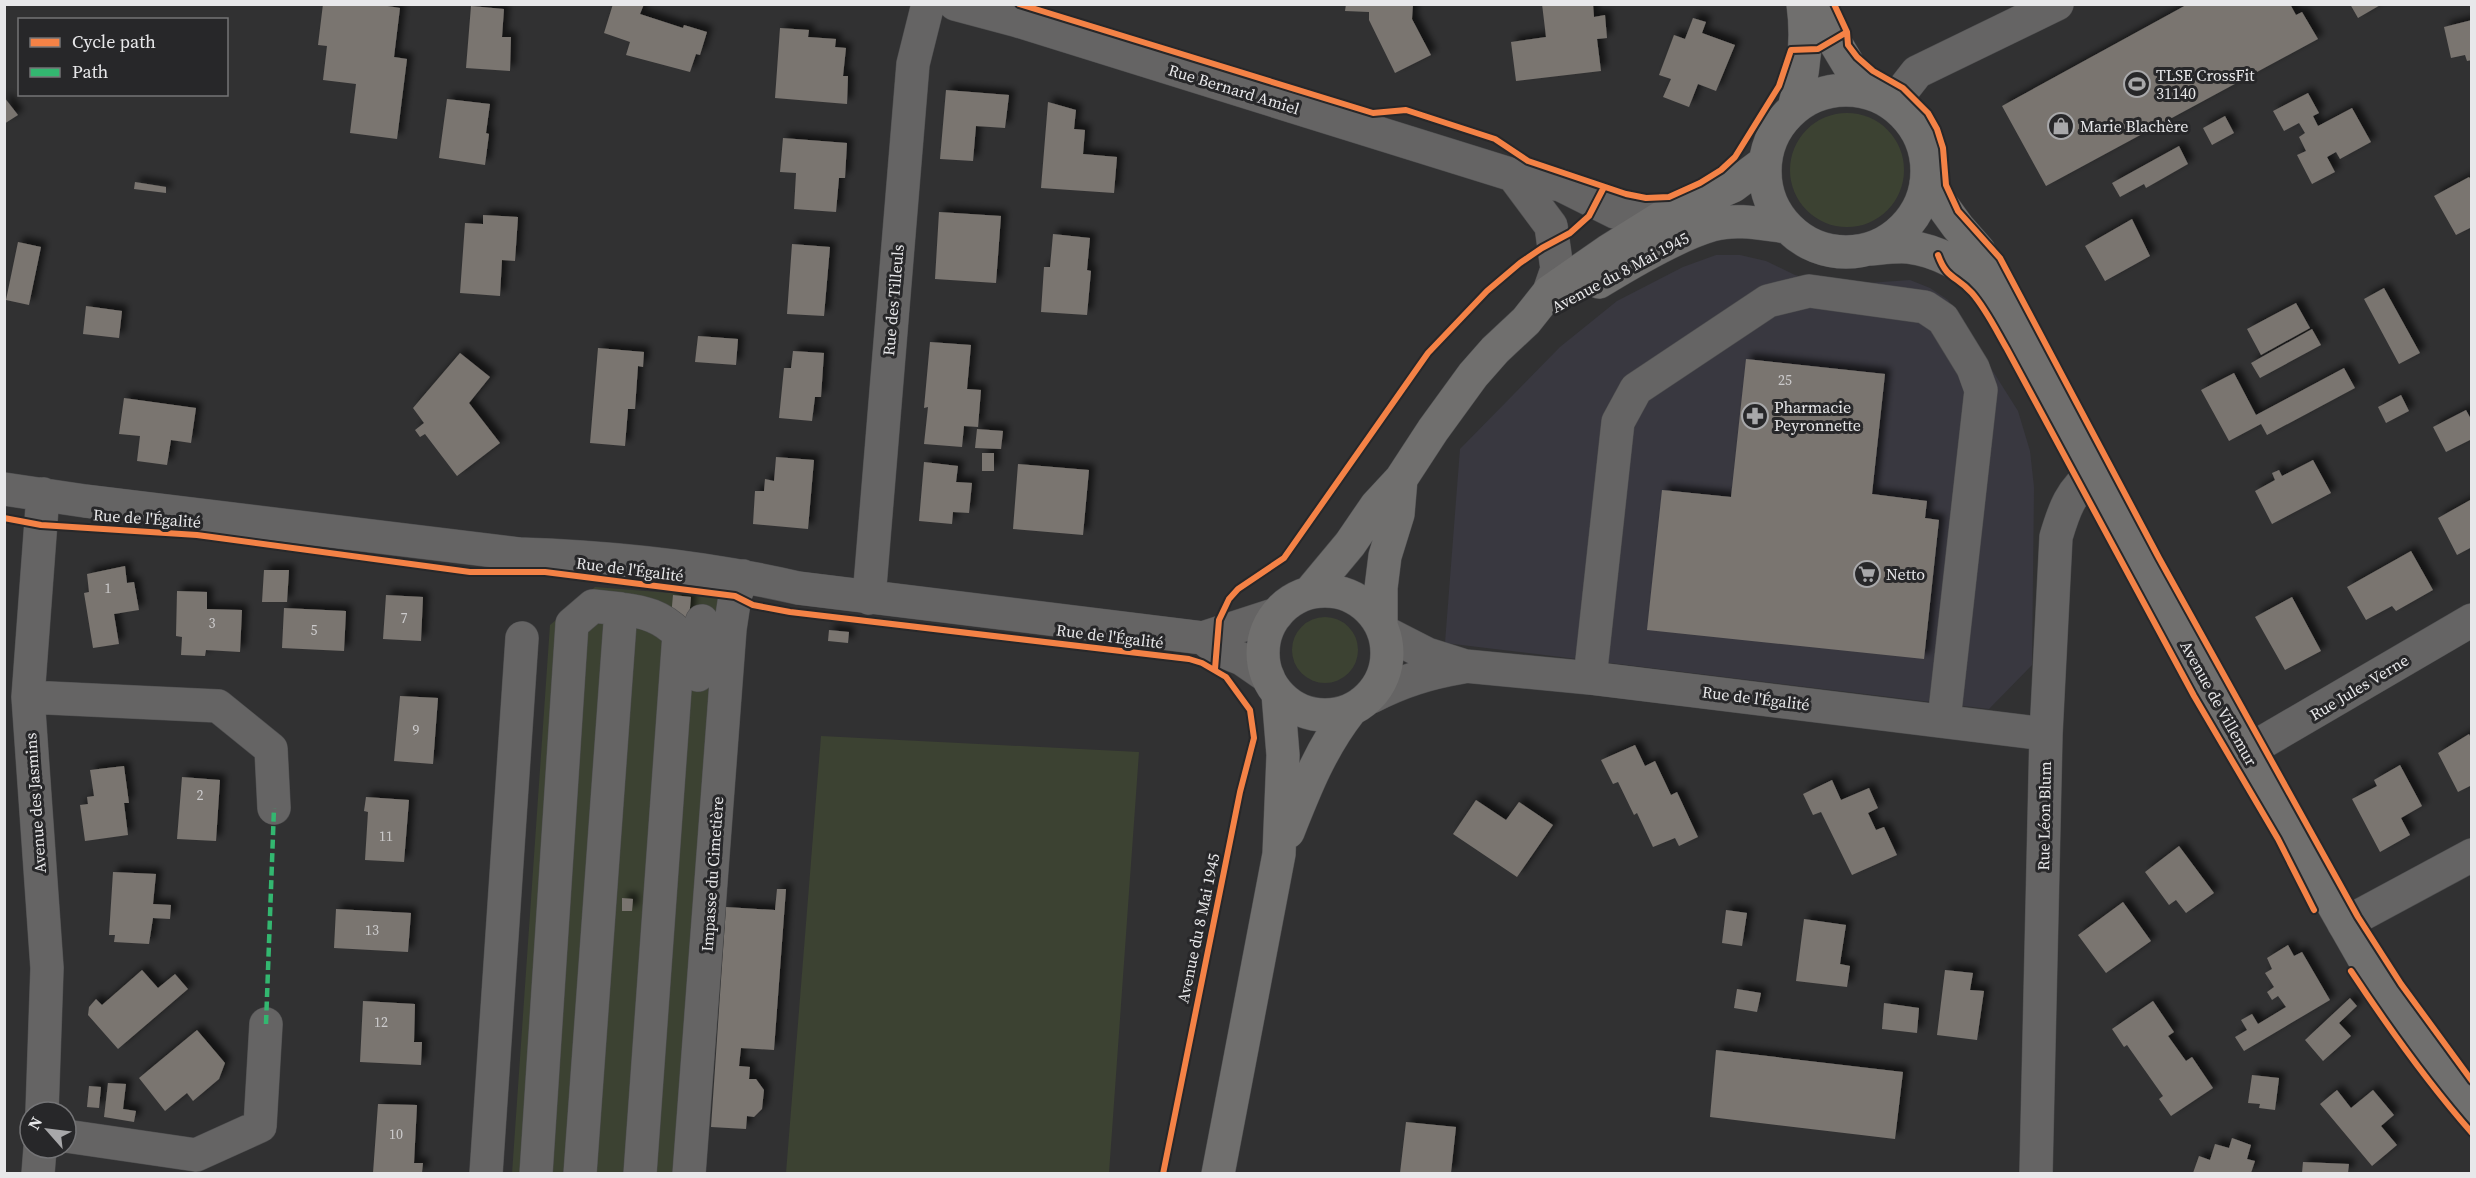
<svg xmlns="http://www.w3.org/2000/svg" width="2476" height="1178" font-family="'Source Serif 4',serif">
  <defs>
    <filter id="shadow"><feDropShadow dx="5.5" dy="-5.5" stdDeviation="3" flood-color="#0009"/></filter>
  </defs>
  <rect width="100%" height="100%" fill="#313132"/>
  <path fill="#393840" d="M 1716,255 L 1740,255 L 1766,261 L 1795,275 L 1822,282 L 1854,284 L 1910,280 L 1930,288 L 1948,300 L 2018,411 L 2030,451 L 2034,487 L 2032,665 L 1989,709 L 1445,643 L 1460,449 L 1560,347 L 1617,301 L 1683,267 Z"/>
  <path fill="#3c4232" d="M1790 170a57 57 0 1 1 114 0a57 57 0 1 1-114 0Z
    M 595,587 L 721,597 L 679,1173 L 512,1174 L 550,625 Z
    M1292 650a33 33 0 1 1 66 0a33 33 0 1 1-66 0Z
    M 821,736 L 1139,752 L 1109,1173 L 786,1173 Z"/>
  <path fill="#7a7570" filter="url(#shadow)" d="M 323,4 L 375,4 L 400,8 L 394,57 L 407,59 L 397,139 L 350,133 L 356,84 L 323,80 L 327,46 L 318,45 Z
    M 613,4 L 644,4 L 640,14 L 683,28 L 684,25 L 707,32 L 700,55 L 696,54 L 690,72 L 626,55 L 630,42 L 604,33 Z
    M 1346,4 L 1413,4 L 1412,19 L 1431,55 L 1395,73 L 1369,20 L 1369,12 L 1345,11 Z
    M 1542,4 L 1593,4 L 1594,17 L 1605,15 L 1607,38 L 1597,39 L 1601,71 L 1516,81 L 1511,42 L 1546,37 Z
    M 2188,4 L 2290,4 L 2296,15 L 2302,12 L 2318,39 L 2046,186 L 2002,106 Z
    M 2350,4 L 2382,4 L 2358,18 Z
    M 471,6 L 504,9 L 502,37 L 511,37 L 510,71 L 466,68 Z
    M 1693,18 L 1706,22 L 1702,33 L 1735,45 L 1716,91 L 1698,84 L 1689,107 L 1663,97 L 1671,79 L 1659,75 L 1674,35 L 1685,39 Z
    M 2472,20 L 2472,60 L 2467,61 L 2465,55 L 2451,58 L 2444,27 Z
    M 780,28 L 809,30 L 808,37 L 836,39 L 835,47 L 846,48 L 843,76 L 848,76 L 847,104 L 775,98 Z
    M 946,90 L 1009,95 L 1005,128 L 976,126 L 973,161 L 940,159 Z
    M 2308,93 L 2319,113 L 2313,116 L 2318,126 L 2352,108 L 2371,142 L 2340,159 L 2336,152 L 2327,157 L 2335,172 L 2312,184 L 2297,155 L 2306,151 L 2299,137 L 2305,133 L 2299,123 L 2284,131 L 2273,111 Z
    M 4,97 L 18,115 L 4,124 Z
    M 447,99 L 490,104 L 486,133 L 489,134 L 485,165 L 439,158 Z
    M 1048,102 L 1076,110 L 1074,129 L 1085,130 L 1083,154 L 1117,157 L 1114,193 L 1041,188 Z
    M 2225,116 L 2234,133 L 2212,145 L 2203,128 Z
    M 783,138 L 847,143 L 845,178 L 839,178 L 836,212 L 794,209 L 796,173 L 780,172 Z
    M 2179,146 L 2188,164 L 2146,188 L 2144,184 L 2120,197 L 2112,183 Z
    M 2469,177 L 2472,181 L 2472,227 L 2456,235 L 2434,196 Z
    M 135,182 L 166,187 L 166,193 L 134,189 Z
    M 939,212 L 1001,216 L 996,283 L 935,279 Z
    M 483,215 L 518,217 L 515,261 L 502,260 L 500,296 L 460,293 L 465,223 L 483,224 Z
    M 2132,219 L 2150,256 L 2105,281 L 2085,246 Z
    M 1053,234 L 1090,238 L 1087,270 L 1091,271 L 1087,315 L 1041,312 L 1044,267 L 1050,267 Z
    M 18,242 L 41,247 L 29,305 L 6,300 Z
    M 792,244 L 830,247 L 824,316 L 787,314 Z
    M 2384,288 L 2420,353 L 2399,364 L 2364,299 Z
    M 2296,303 L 2310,328 L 2261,355 L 2247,329 Z
    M 86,306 L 122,311 L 119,338 L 83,334 Z
    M 2312,329 L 2321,345 L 2260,378 L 2251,363 Z
    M 698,336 L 738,339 L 736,365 L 695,362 Z
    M 930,342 L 971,345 L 967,389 L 981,390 L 978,427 L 964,426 L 962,447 L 924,444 L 928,407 L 924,408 Z
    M 598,348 L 644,352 L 643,367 L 638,366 L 635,409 L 628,409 L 625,446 L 590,443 Z
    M 793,351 L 824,353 L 821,397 L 815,397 L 812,421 L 779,418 L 784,368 L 791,368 Z
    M 460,353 L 490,377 L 469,403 L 500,443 L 457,476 L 425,434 L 420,437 L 415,430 L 424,423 L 413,408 Z
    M 1746,359 L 1885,374 L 1872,494 L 1927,501 L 1925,518 L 1939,520 L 1924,659 L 1647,630 L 1662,490 L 1731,497 Z
    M 2344,368 L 2355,388 L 2267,435 L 2261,424 L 2229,441 L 2201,390 L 2234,373 L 2256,415 Z
    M 2401,395 L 2409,411 L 2386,423 L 2378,407 Z
    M 124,398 L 196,408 L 191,443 L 171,440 L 167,465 L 137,461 L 140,436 L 119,434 Z
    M 2466,410 L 2472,421 L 2472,439 L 2446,452 L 2433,427 Z
    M 977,429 L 1003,431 L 1001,449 L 975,448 Z
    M 982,453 L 994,453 L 994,471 L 982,471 Z
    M 776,457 L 814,460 L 808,529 L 753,524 L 755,491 L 764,491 L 765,479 L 774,481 Z
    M 2313,460 L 2331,493 L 2272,524 L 2255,491 L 2275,480 L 2272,473 L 2279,470 L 2282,476 Z
    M 924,462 L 958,466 L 956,482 L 972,483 L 969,513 L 953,512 L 952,524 L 919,521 Z
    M 1018,464 L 1089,470 L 1083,535 L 1013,529 Z
    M 2472,499 L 2472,547 L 2457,555 L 2438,518 Z
    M 2411,551 L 2433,590 L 2396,611 L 2392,606 L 2366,620 L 2347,587 Z
    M 125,566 L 127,583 L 134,582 L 139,610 L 114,614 L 119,644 L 93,648 L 84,593 L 89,592 L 87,574 Z
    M 264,570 L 289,570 L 287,602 L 262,602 Z
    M 177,591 L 207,592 L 207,609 L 242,610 L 240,652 L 206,650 L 205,656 L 181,655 L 182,637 L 176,636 Z
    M 386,595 L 423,597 L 421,641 L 383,639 Z
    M 673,595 L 691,597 L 689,618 L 671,617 Z
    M 2292,597 L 2321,651 L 2285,670 L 2255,617 Z
    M 284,608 L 346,611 L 344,651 L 282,648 Z
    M 829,630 L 849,632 L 848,643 L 828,641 Z
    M 400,696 L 438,698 L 433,764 L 394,761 Z
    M 2469,734 L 2472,740 L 2472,785 L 2458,792 L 2438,753 Z
    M 1635,745 L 1645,766 L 1655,761 L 1671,795 L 1677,792 L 1698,837 L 1679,846 L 1675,838 L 1653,847 L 1637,813 L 1634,815 L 1618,782 L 1613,784 L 1601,760 Z
    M 2400,765 L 2422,806 L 2401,818 L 2410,835 L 2380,852 L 2352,799 L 2377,786 L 2374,780 Z
    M 124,766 L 129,803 L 124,803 L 128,835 L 85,841 L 80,805 L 88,804 L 87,797 L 94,796 L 90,770 Z
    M 182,777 L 220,780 L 216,841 L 177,839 Z
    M 1832,780 L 1841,800 L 1869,788 L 1878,808 L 1868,813 L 1876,830 L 1884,827 L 1897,855 L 1852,875 L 1821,812 L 1813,815 L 1803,794 Z
    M 366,797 L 409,800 L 404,862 L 365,860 L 368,812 L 364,811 Z
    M 1476,800 L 1506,820 L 1519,802 L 1553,825 L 1517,877 L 1453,834 Z
    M 2179,846 L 2214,893 L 2186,913 L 2176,900 L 2169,905 L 2145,872 Z
    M 113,872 L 156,874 L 153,904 L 171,905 L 170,919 L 153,918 L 149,944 L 114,942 L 115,935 L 109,935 Z
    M 777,889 L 786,889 L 774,1050 L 741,1048 L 739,1066 L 750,1067 L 749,1079 L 756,1079 L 764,1090 L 762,1109 L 754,1117 L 747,1116 L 746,1129 L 711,1127 L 726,907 L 775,910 Z
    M 622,898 L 633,899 L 632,911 L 622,911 Z
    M 2123,902 L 2151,941 L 2106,973 L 2078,935 Z
    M 336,909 L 411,913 L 408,952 L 334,948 Z
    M 1726,910 L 1747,913 L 1742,946 L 1722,943 Z
    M 1804,919 L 1846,925 L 1840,964 L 1850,966 L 1847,987 L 1796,981 Z
    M 2288,945 L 2294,956 L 2302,952 L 2330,1000 L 2244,1051 L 2235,1037 L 2247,1030 L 2241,1020 L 2252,1014 L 2258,1024 L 2286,1007 L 2278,996 L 2272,1000 L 2267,992 L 2274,987 L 2265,973 L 2272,969 L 2267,958 Z
    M 142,970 L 158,988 L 175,974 L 188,989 L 118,1049 L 88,1015 L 89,1007 L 96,999 L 102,1005 Z
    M 1945,970 L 1973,973 L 1970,990 L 1984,991 L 1977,1040 L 1937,1035 Z
    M 1737,989 L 1761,993 L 1757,1012 L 1734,1008 Z
    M 2350,998 L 2357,1006 L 2339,1023 L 2351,1036 L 2323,1061 L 2305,1040 Z
    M 363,1001 L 415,1004 L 414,1042 L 422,1042 L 421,1065 L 360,1062 Z
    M 2153,1001 L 2174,1032 L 2168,1036 L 2186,1061 L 2192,1057 L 2213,1088 L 2171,1116 L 2159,1099 L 2163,1096 L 2127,1045 L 2124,1047 L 2112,1029 Z
    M 1884,1003 L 1919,1008 L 1917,1033 L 1882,1029 Z
    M 197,1030 L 225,1063 L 219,1079 L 193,1101 L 187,1093 L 165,1111 L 139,1078 Z
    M 1716,1050 L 1903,1072 L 1895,1139 L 1710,1117 Z
    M 2252,1075 L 2279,1078 L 2275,1110 L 2259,1108 L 2260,1104 L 2248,1103 Z
    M 108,1083 L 126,1084 L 123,1109 L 136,1111 L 134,1122 L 104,1117 Z
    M 89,1086 L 101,1087 L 99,1108 L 87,1107 Z
    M 2337,1090 L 2351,1108 L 2373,1090 L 2394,1115 L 2381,1126 L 2397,1145 L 2372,1166 L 2320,1104 Z
    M 378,1104 L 417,1105 L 414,1163 L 423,1163 L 422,1173 L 373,1173 Z
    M 1406,1122 L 1456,1127 L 1451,1173 L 1400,1173 Z
    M 2232,1138 L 2251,1145 L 2247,1159 L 2255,1161 L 2251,1173 L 2193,1173 L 2199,1156 L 2210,1160 L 2215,1144 L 2229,1148 Z
    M 2303,1162 L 2349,1164 L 2348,1173 L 2302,1173 Z"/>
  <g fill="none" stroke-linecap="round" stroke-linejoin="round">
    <defs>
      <path id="minor" d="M 955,4 L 1015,20 L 1513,175 L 1561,185 L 1615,212 L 1634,217 L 1664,216
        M 1892,104 L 1917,72 L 2057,4
        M 1513,175 L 1551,226 L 1557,269 L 1549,292
        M 4,489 L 85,501 L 519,554 C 612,557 707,567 798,588 L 1203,638 L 1277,614
        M 869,598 L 913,64 L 928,4
        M 621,609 C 645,612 661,616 679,634 L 640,1174
        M 1384,632 L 1427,654 L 1465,666 L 1590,678 L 2046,734
        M 1203,638 L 1217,649 L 1242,659 L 1268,677
        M 698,675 L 702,621
        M 1590,678 L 1618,422 L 1636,389 L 1768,301 L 1809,291 L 1925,307 L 1943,319 L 1973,368 L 1981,390 L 1944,720
        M 28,697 L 218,706 L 271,749 L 274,808
        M 1371,697 C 1402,681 1428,673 1463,667
        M 2246,752 L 2472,620
        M 2344,924 L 2472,855
        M 42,1112 L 47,968 L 28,697 L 43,494
        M 66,1136 L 196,1155 L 260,1126 L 266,1024
        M 38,1174 L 40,1148
        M 486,1174 L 522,638
        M 536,1174 L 572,624 L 593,606 L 621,609 L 580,1174
        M 689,1174 L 730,629 L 735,596 L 743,576
        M 2036,1174 L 2046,734 L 2056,537 C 2064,510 2071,489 2095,473"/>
      <path id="major" d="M 1812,4 L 1851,69 L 1876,95
        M1765 171a81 81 0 1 1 162 0a81 81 0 1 1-162 0Z
        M 1794,108 C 1804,74 1808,40 1803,4
        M 1926,183 L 1958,227 L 1979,251 L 1991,285 L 2026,343 L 2143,566 L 2246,752 L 2367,964 L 2439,1069 L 2472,1107
        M 1870,249 C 1882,248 1896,246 1908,247 C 1938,250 1966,268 1991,285
        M 1599,282 C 1630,263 1677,235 1712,225 C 1736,218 1763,224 1787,227
        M1263 653a62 62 0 1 1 124 0a62 62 0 1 1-124 0Z
        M 1310,592 L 1350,544 L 1376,506 L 1401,479 L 1433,430 L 1473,375 L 1495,350 L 1526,321 L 1549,292 L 1608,251 L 1664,216 L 1733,186 L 1765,162
        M 1381,624 L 1381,588 L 1385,556 L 1398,514 L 1401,479
        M 1288,832 C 1305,789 1321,748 1350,711
        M 1218,1174 L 1279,854 L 1283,755 L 1278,694"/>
    </defs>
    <use href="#minor" stroke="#4e4e4f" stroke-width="34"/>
    <use href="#major" stroke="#4e4e4f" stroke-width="34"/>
    <use href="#minor" stroke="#656464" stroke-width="33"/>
    <use href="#major" stroke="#706f6e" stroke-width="33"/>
    <path stroke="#33b770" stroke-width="4.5" stroke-dasharray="9 4.5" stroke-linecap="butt" d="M 266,1024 L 274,808"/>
    <defs>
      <path id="cycleway" d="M 1019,4 L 1373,113 L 1406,110 L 1495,139 L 1528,161 L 1626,194 L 1646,198 L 1669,197 L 1700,183 L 1721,170 L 1735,157 L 1779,86 L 1791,50 L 1818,49 L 1847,32
        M 1834,4 L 1847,32 L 1848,45 L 1857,57 L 1873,71 L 1903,88 L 1928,113 L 1937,129 L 1943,148 L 1946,185 L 1958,211 L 2000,258 L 2159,558 L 2358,917 L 2401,984 L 2472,1081
        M 1938,255 C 1947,280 1956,275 1972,293 C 1986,309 1996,330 2007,349 L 2194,696 L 2278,839 L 2314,910
        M 4,518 L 41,525 L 197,535 L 470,572 L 545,572 L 735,596 L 753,605 L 790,612 L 1189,659 L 1202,663 L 1226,677 L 1250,710 L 1254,738 L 1240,792 L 1163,1174
        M 1215,669 L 1219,620 L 1229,599 L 1238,589 L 1284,558 L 1428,353 L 1487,291 L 1520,263 L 1542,248 L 1570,233 L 1589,216 L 1604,187
        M 2351,971 C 2388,1027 2427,1082 2472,1133"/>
    </defs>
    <use href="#cycleway" stroke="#272729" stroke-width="10"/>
    <use href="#cycleway" stroke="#f48246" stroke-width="6"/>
  </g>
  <defs>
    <symbol id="stadium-ring" viewBox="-11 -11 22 22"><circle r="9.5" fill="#272729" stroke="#a8a8aa" stroke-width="1.5"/><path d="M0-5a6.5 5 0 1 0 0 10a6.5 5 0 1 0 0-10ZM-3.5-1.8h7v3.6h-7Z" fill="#a8a8aa"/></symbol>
    <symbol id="shop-ring" viewBox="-11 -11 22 22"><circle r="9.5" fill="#272729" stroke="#a8a8aa" stroke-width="1.5"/><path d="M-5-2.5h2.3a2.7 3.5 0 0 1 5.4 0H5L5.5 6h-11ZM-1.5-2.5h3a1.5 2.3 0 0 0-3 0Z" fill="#a8a8aa"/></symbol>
    <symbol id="pharmacy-ring" viewBox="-11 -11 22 22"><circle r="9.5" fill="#272729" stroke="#a8a8aa" stroke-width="1.5"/><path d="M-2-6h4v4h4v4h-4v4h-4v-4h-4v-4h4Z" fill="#a8a8aa"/></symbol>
    <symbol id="supermarket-ring" viewBox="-11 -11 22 22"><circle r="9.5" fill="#272729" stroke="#a8a8aa" stroke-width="1.5"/><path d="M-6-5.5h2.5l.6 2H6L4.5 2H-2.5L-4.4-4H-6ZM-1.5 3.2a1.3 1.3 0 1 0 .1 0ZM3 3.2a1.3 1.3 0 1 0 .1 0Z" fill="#a8a8aa"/></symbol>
  </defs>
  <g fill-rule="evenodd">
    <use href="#stadium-ring" x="2122" y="69" width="30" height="30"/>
    <use href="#shop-ring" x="2046" y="111" width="30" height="30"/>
    <use href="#pharmacy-ring" x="1740" y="401" width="30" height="30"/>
    <use href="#supermarket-ring" x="1852" y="559" width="30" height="30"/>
  </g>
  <g text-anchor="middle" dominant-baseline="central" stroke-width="6" stroke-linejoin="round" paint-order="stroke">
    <g font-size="14" fill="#cccbcc">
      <text x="1785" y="380">25</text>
      <text x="108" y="588">1</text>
      <text x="404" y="618">7</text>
      <text x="212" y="623">3</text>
      <text x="314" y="630">5</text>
      <text x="416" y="730">9</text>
      <text x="200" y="795">2</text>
      <text x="386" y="836">11</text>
      <text x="372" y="930">13</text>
      <text x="381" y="1022">12</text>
      <text x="396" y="1134">10</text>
    </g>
    <g font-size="16" fill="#e8e8ea" stroke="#272729" text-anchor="start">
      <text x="2156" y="75">TLSE CrossFit<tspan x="2156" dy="18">31140</tspan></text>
      <text x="2080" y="126">Marie Blachère</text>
      <text x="1774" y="407">Pharmacie<tspan x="1774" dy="18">Peyronnette</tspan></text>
      <text x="1886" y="574">Netto</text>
    </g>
    <g font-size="16" fill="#e8e8ea" stroke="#272729">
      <text transform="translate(1234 89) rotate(17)">Rue Bernard Amiel</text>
      <text transform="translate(1620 272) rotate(-28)">Avenue du 8 Mai 1945</text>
      <text transform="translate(893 300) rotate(-85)">Rue des Tilleuls</text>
      <text transform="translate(147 518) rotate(4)">Rue de l'Égalité</text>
      <text transform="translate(630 569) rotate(7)">Rue de l'Égalité</text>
      <text transform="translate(1110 636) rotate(7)">Rue de l'Égalité</text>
      <text transform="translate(2359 687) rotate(-31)">Rue Jules Verne</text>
      <text transform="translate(1756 698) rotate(7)">Rue de l'Égalité</text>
      <text transform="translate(2219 703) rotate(61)">Avenue de Villemur</text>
      <text transform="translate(35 803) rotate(-94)">Avenue des Jasmins</text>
      <text transform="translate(2044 816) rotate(-89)">Rue Léon Blum</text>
      <text transform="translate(712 874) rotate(-86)">Impasse du Cimetière</text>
      <text transform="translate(1198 928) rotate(-78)">Avenue du 8 Mai 1945</text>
    </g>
  </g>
  <rect width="2476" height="1178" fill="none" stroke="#e8e8ea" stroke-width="12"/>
  <rect x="18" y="18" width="210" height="78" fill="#272729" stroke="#747476" stroke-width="1.5"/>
  <rect x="30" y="38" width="30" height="9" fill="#f48246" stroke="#747476" stroke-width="1.5"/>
  <text x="72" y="48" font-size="18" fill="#e8e8ea">Cycle path</text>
  <rect x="30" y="68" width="30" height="9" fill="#33b770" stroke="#747476" stroke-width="1.5"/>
  <text x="72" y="78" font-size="18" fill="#e8e8ea">Path</text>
  <g transform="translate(48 1130) rotate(298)"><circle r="28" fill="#272729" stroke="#747476" stroke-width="1.5"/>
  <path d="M0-4.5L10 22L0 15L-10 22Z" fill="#a8a8aa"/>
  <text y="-9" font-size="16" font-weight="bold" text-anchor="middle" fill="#e8e8ea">N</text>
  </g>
</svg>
